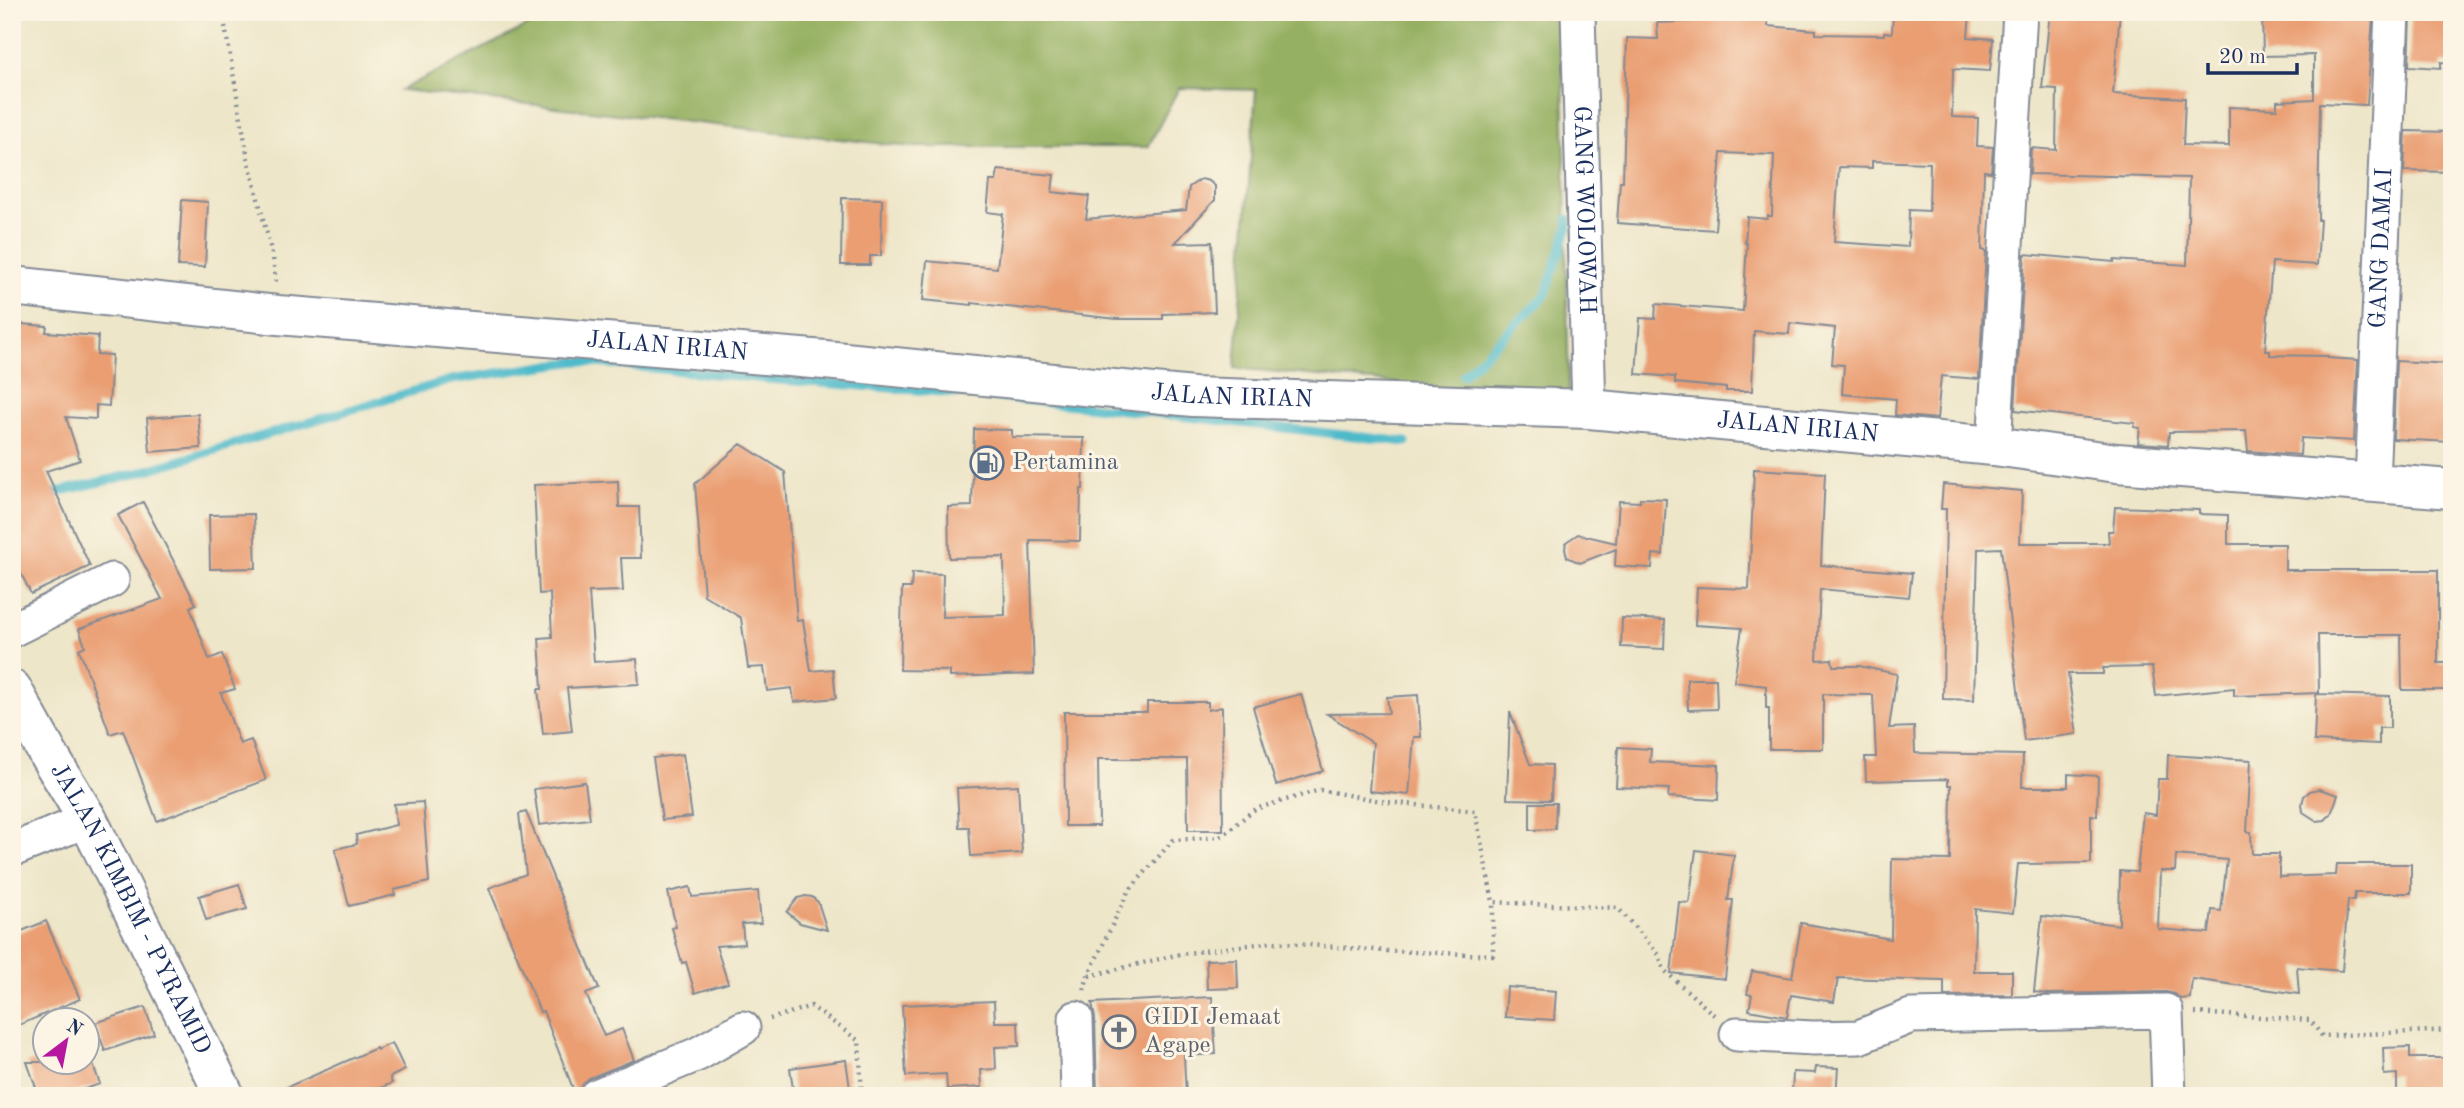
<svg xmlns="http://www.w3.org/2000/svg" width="2464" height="1108" font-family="'Old Standard TT',serif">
  <rect width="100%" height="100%" fill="#fcf5e5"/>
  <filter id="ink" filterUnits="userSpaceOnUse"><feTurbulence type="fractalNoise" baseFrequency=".0143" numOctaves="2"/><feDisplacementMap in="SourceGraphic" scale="14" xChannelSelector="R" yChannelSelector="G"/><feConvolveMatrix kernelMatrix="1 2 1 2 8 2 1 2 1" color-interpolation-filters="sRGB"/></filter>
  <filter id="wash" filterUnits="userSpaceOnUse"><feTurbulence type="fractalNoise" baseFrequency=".00686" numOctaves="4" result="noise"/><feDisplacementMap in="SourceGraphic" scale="28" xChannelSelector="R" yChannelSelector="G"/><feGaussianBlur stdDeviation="1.57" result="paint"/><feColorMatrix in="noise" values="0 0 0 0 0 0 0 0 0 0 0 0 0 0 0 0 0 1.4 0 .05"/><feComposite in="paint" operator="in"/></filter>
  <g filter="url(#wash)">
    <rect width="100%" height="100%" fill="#ede6c9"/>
    <path fill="#95b062" stroke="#587060" stroke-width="2" d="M 538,12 L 1562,12 L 1569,400 L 1235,368 L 1256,90 L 1179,88 L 1148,147 L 912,147 L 401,90 L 539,20 Z"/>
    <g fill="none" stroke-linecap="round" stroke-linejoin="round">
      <path stroke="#4ebaca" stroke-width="9" d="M 1463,375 L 1545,296 L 1568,227 L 1568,219
        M 45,495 L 134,474 L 451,380 L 577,361 L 767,379 L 945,392 L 1145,412 L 1406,442"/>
    </g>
    <g id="blocks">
      <path fill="#ea9e72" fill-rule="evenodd" d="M 1893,12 L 1970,12 L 1968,37 L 1993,39 L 1990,71 L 1953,69 L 1952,117 L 1978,118 L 1977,146 L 1993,147 L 1991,172 L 1984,171 L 1982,250 L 1986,251 L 1979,379 L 1941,376 L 1937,419 L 1895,415 L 1896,399 L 1842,394 L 1844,365 L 1832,364 L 1835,328 L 1790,323 L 1789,334 L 1754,331 L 1752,391 L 1726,391 L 1726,388 L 1675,383 L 1675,377 L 1636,374 L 1640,318 L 1655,319 L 1656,304 L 1743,311 L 1747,243 L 1745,243 L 1747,217 L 1767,219 L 1768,216 L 1772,216 L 1774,155 L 1721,153 L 1715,230 L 1617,223 L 1620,181 L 1623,181 L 1627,38 L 1658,39 L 1657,23 L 1768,18 L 1768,26 L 1816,30 L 1816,34 L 1884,35 L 1884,32 L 1892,33 ZM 1872,161 L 1930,163 L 1929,211 L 1909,210 L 1908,247 L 1834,242 L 1839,167 L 1872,168 Z
        M 2050,12 L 2120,12 L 2113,94 L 2185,98 L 2183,145 L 2229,146 L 2229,107 L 2277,109 L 2277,101 L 2314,99 L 2314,55 L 2263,56 L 2262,12 L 2364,12 L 2364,15 L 2373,16 L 2367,105 L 2320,103 L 2318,220 L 2320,220 L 2317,265 L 2272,262 L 2265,351 L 2270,351 L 2270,355 L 2328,356 L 2328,358 L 2358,360 L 2354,441 L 2301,438 L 2300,455 L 2248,451 L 2246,431 L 2169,432 L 2168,445 L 2138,443 L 2140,428 L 2134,427 L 2135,423 L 2015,410 L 2025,254 L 2114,262 L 2114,260 L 2187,265 L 2189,178 L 2030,174 L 2031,148 L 2056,150 L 2057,89 L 2042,88 Z
        M 2411,18 L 2452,20 L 2452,63 L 2441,62 L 2441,68 L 2409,66 Z
        M 2406,131 L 2452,132 L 2452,172 L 2404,171 Z
        M 998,170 L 1054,175 L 1052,192 L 1089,196 L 1086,219 L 1186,210 L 1189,187 L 1201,179 L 1209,181 L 1215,186 L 1215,200 L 1175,243 L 1212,242 L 1215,312 L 1163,314 L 1163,319 L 1117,319 L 972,303 L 972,305 L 923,300 L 927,261 L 997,268 L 1003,214 L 987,212 L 990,181 L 996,181 Z
        M 842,198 L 882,199 L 881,256 L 870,256 L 870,265 L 841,265 Z
        M 182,200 L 208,202 L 205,267 L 178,266 Z
        M 20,324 L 47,326 L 46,332 L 98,336 L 97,354 L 112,355 L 109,406 L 96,405 L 96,419 L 66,417 L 80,460 L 46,471 L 90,566 L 31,594 L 12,555 L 12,349 L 19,349 Z
        M 2396,361 L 2452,364 L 2452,442 L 2393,439 Z
        M 198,414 L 201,448 L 150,452 L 147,418 Z
        M 974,429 L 1012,430 L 1012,437 L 1084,438 L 1083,489 L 1081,489 L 1080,541 L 1030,540 L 1034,674 L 950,677 L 950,671 L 900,670 L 902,588 L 911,588 L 912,573 L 943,574 L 942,617 L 1005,615 L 1004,557 L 949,558 L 948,507 L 972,506 Z
        M 741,444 L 785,472 L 797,621 L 803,620 L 811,671 L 833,669 L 836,698 L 794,702 L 792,688 L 767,691 L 764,667 L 748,668 L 741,618 L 704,595 L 695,484 Z
        M 1754,469 L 1825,473 L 1821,565 L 1912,573 L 1909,597 L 1820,589 L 1817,660 L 1832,659 L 1833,666 L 1859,666 L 1897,674 L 1889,728 L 1914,727 L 1915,753 L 2023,755 L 2022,787 L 2068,787 L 2068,774 L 2098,776 L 2097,816 L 2091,815 L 2091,863 L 2018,864 L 2013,913 L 1975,909 L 1974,971 L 2012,971 L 2012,995 L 1944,996 L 1944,981 L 1838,978 L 1834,1002 L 1791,995 L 1787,1017 L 1749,1010 L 1752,995 L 1747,994 L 1752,971 L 1792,978 L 1801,923 L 1891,939 L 1892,859 L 1950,860 L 1951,785 L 1948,785 L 1948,779 L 1866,781 L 1865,757 L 1876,757 L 1873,695 L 1823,694 L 1823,749 L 1769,749 L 1769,708 L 1766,708 L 1766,686 L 1734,682 L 1742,628 L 1695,625 L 1697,587 L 1749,589 Z
        M 618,481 L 619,507 L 639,507 L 641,558 L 621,558 L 623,591 L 589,592 L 594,662 L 637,659 L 639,684 L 567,688 L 572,731 L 543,734 L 538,689 L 542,689 L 539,638 L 552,637 L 550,593 L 539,594 L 534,485 Z
        M 1943,484 L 2022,491 L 2020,543 L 2109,543 L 2108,531 L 2113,531 L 2115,507 L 2199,510 L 2199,514 L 2228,515 L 2228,544 L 2285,544 L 2285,570 L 2438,570 L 2438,663 L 2452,663 L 2452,690 L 2402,690 L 2401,635 L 2318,635 L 2319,693 L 2234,696 L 2234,688 L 2156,696 L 2152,667 L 2103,668 L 2103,674 L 2068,674 L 2077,734 L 2024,741 L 2001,548 L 1978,549 L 1974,700 L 1943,699 L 1946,509 L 1941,509 Z
        M 1640,498 L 1666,499 L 1663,555 L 1653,554 L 1652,568 L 1615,566 L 1616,549 L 1580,563 L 1567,557 L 1565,549 L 1566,542 L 1578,534 L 1616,543 L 1619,501 L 1640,502 Z
        M 143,502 L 196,604 L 190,607 L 209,659 L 222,654 L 235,689 L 221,693 L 240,744 L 251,740 L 266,780 L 157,821 L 123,730 L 110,734 L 79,649 L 85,646 L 79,629 L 162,599 L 118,515 Z
        M 254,514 L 256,568 L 210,569 L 209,515 Z
        M 1622,618 L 1665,620 L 1664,649 L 1621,647 Z
        M 1687,679 L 1716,679 L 1717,709 L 1688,710 Z
        M 1301,694 L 1323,771 L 1276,785 L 1253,707 Z
        M 2316,694 L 2390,696 L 2390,728 L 2379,728 L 2379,744 L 2314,741 Z
        M 1418,695 L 1421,737 L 1414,737 L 1409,795 L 1369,791 L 1373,743 L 1327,714 L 1389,713 L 1387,697 Z
        M 1147,702 L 1208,702 L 1208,710 L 1222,707 L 1223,830 L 1188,830 L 1187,759 L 1098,759 L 1099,826 L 1065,826 L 1064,712 L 1147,712 Z
        M 1510,712 L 1530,764 L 1552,765 L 1551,800 L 1507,799 Z
        M 1618,747 L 1651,749 L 1650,762 L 1719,765 L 1718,800 L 1668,797 L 1669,789 L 1616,787 Z
        M 683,754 L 692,817 L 662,820 L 653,758 Z
        M 2168,755 L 2251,760 L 2247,832 L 2251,832 L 2252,854 L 2279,854 L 2279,877 L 2336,875 L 2337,864 L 2411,864 L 2411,893 L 2355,893 L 2354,901 L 2348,900 L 2342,971 L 2297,967 L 2299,994 L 2192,979 L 2190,998 L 2180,999 L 2175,994 L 2166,992 L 2047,994 L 2034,992 L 2042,916 L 2119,925 L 2120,871 L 2137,872 L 2143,813 L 2156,815 L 2158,779 L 2167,779 ZM 2176,855 L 2227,860 L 2221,911 L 2212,910 L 2209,933 L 2158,929 L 2160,871 L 2175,871 Z
        M 585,782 L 590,819 L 539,825 L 534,789 Z
        M 1018,785 L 1022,853 L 971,856 L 969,827 L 959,827 L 957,788 Z
        M 2319,789 L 2338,795 L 2331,814 L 2325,820 L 2317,821 L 2303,812 L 2302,804 L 2304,796 L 2310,791 Z
        M 423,802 L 429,882 L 394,890 L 395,895 L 349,906 L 335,849 L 357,844 L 356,835 L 396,825 L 394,804 Z
        M 1530,803 L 1556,803 L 1555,829 L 1530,830 Z
        M 526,812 L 599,989 L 586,994 L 604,1036 L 622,1029 L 634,1060 L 589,1078 L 579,1089 L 574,1091 L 543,1011 L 540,1012 L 489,888 L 526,874 L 519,814 Z
        M 1696,850 L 1734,855 L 1728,900 L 1733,900 L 1725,979 L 1671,973 L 1679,902 L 1689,903 Z
        M 239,884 L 247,909 L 206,920 L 199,896 Z
        M 690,887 L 692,897 L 758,891 L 761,923 L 742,924 L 744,944 L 716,946 L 728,983 L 695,993 L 686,962 L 682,963 L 672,928 L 676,927 L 668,892 Z
        M 805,896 L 812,897 L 818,902 L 827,930 L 800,923 L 787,912 L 798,898 Z
        M 46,921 L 80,999 L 12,1028 L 12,935 Z
        M 1237,959 L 1238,988 L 1207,989 L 1206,960 Z
        M 1507,987 L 1556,991 L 1554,1020 L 1505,1017 Z
        M 1212,997 L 1216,1054 L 1184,1056 L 1186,1096 L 1097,1096 L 1095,1018 L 1092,1003 Z
        M 994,1001 L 995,1022 L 1018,1022 L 1019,1046 L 995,1047 L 996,1069 L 981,1070 L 982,1087 L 947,1089 L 946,1074 L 906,1076 L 902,1005 Z
        M 145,1007 L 154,1034 L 105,1051 L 95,1023 Z
        M 392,1043 L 405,1070 L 390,1077 L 392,1083 L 363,1096 L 267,1096 L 376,1048 L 377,1050 Z
        M 2410,1047 L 2410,1058 L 2452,1058 L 2452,1096 L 2397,1096 L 2397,1074 L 2384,1075 L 2383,1048 Z
        M 846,1060 L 851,1096 L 794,1096 L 790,1068 Z
        M 27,1062 L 92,1062 L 100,1084 L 64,1096 L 39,1096 Z
        M 1816,1067 L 1838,1068 L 1836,1096 L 1792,1096 L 1793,1072 L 1815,1073 Z"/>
    </g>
  </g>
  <g filter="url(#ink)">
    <use href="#blocks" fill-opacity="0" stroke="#848a94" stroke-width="2"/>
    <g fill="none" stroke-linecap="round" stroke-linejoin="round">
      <defs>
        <g id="minor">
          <path id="s1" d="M 1578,12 L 1589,409"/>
          <path d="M 1994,446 L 2020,12"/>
          <path id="s2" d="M 2372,482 L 2392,12"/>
          <path d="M 12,630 L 112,580"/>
          <path d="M 12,850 L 88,820"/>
          <path d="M 1076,1018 L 1078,1096"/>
          <path d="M 1737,1034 L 1813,1038 L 1859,1037 L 1911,1016 L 2166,1011 L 2169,1096"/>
          <path d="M 596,1096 L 698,1054 L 743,1028"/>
        </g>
        <g id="major">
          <path id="s3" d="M 12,286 L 278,315 L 825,360 L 1193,397 L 1589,409 L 1994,446 L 2117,463 L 2452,489"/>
        </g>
        <g id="highway">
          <path id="s4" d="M 12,689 L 48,754 L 88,820 L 225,1096"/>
        </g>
      </defs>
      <use href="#minor" stroke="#848a94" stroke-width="37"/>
      <use href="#major" stroke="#848a94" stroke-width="42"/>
      <use href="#highway" stroke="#848a94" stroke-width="42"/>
      <path stroke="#848a94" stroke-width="4.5" stroke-dasharray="2 5" stroke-linecap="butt" d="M 225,26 L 248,159 L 273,258 L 276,283
        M 1089,976 L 1180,954 L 1272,942 L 1387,951 L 1493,955 L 1493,902
        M 1084,990 L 1088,976 L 1128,892 L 1173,840 L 1220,837 L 1255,809 L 1320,790 L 1387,802 L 1475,811 L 1493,902 L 1618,908 L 1659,955 L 1664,970 L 1714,1015
        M 2195,1013 L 2310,1020 L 2322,1036 L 2452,1030
        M 770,1019 L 811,1006 L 859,1041 L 862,1096"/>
      <use href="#minor" stroke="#fff" stroke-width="33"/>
      <use href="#major" stroke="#fff" stroke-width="38"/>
      <use href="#highway" stroke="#fff" stroke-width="38"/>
    </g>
  </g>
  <defs>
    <symbol id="fuel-ring" viewBox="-11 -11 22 22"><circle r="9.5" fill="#fcf5e5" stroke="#5c6f8a" stroke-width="1.5"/><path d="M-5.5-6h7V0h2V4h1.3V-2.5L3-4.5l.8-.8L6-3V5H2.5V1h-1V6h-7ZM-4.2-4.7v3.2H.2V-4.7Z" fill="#5c6f8a"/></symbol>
    <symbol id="church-ring" viewBox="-11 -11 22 22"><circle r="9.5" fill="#fcf5e5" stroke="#6b7280" stroke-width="1.5"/><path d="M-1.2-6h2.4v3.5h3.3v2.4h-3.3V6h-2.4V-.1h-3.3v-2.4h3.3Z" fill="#6b7280"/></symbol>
  </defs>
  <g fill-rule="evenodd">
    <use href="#fuel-ring" x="968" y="444" width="38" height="38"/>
    <use href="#church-ring" x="1100" y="1013" width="38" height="38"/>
  </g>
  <g text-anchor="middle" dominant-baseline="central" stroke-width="6" stroke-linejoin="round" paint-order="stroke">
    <g font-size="24" fill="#1b2f5e" stroke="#fcf5e5">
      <text stroke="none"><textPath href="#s1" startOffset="198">GANG WOLOWAH</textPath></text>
      <text stroke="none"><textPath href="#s2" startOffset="234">GANG DAMAI</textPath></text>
      <text stroke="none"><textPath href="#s3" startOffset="658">JALAN IRIAN</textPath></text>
      <text stroke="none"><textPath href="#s3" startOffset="1225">JALAN IRIAN</textPath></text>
      <text stroke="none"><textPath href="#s3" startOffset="1792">JALAN IRIAN</textPath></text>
      <text stroke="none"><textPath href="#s4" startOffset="250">JALAN KIMBIM - PYRAMID</textPath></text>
    </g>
    <g font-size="24" fill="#4e5e75" stroke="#fcf5e5" text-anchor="start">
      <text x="1012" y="463">Pertamina</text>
    </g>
    <g font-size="24" fill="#5b616d" stroke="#fcf5e5" text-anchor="start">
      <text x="1144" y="1018">GIDI Jemaat<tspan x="1144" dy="28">Agape</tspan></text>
    </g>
  </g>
  <rect width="2464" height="1108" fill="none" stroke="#fcf5e5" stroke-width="42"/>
  <g transform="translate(66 1041) rotate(32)"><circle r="33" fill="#fcf5e5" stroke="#a2a6af" stroke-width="2"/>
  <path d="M0-5L12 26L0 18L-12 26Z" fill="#b5179e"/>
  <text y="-10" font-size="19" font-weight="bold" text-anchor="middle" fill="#1b2f5e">N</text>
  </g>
  <path d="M2208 63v10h89v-10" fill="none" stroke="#1b2f5e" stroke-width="3.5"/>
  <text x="2219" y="63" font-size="21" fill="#1b2f5e" stroke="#fcf5e5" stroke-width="5" paint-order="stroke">20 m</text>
</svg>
